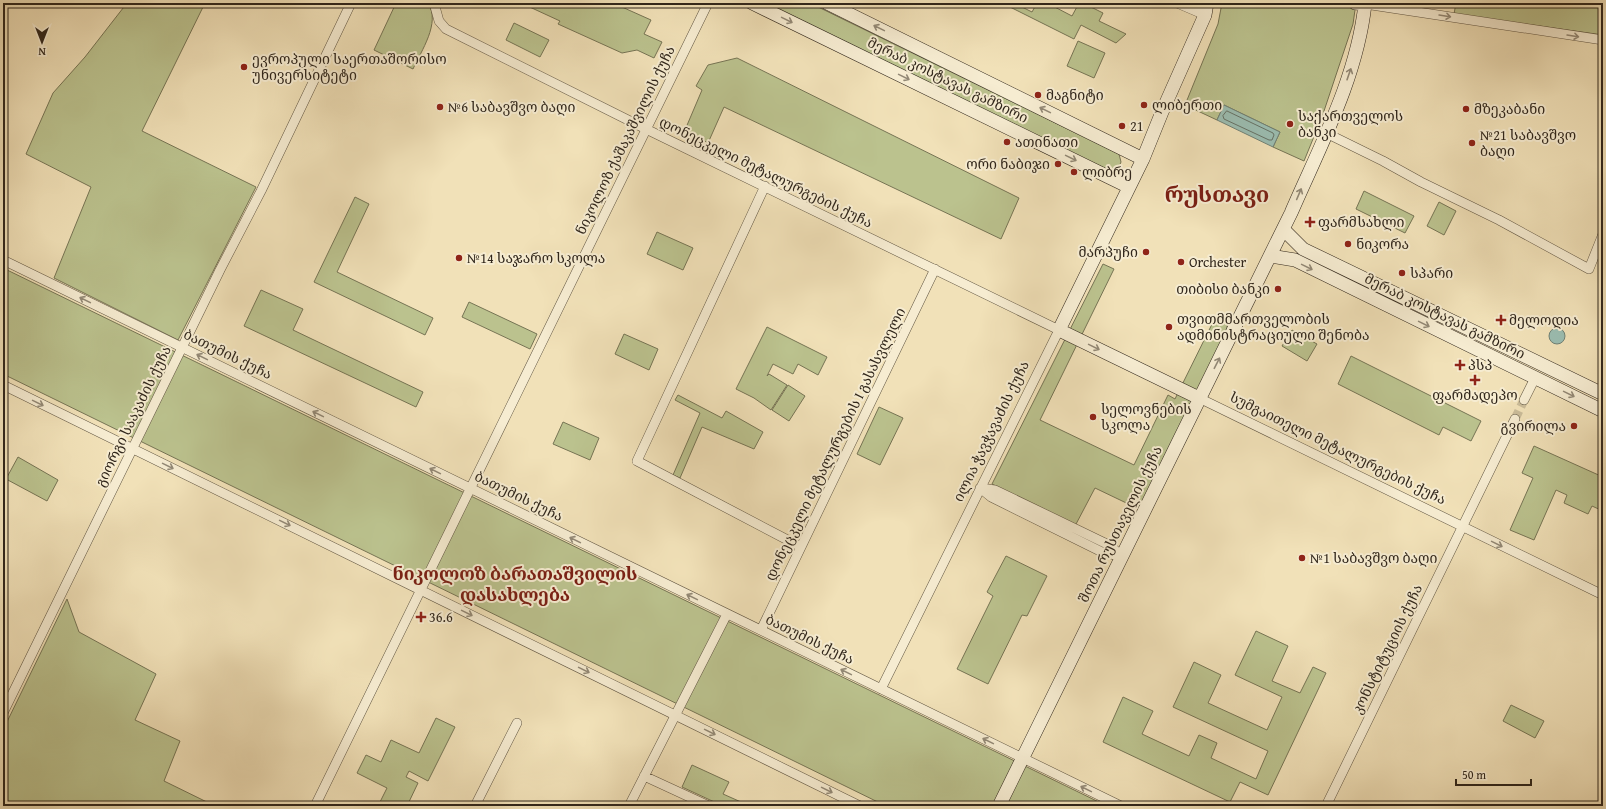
<svg xmlns="http://www.w3.org/2000/svg" width="1606" height="809" font-family="'Gentium Book Plus','Noto Serif Georgian',serif">
  <rect width="100%" height="100%" fill="#f1e1b8"/>
  <filter id="stains"><feTurbulence type="fractalNoise" baseFrequency=".005" numOctaves="4"/><feColorMatrix values="0 0 0 0 .2 0 0 0 0 .09 0 0 0 0 .02 0 0 0 .5 -.17"/></filter>
  <radialGradient id="worn" r=".72"><stop offset=".6" stop-color="#630" stop-opacity="0"/><stop offset="1" stop-color="#630" stop-opacity=".3"/></radialGradient>
  <path fill="#bbc28e" stroke="#767454" d="M 127,3 L 205,3 L 142,131 L 256,187 L 178,340 L 54,278 L 91,187 L 26,154 L 53,93 L 85,57 Z
    M 396,3 L 428,3 C 441,23 421,51 413,69 L 374,50 Z
    M 521,3 L 613,3 L 651,20 L 644,34 L 662,42 L 654,58 L 637,50 L 622,53 L 558,24 L 560,21 Z
    M 766,3 L 810,3 L 1119,154 L 1121,162 L 1118,169 L 1108,170 Z
    M 1002,3 L 1014,3 L 1032,12 L 1037,3 L 1047,3 L 1072,16 L 1079,3 L 1083,3 L 1103,13 L 1099,21 L 1126,34 L 1116,43 L 1081,25 L 1074,39 Z
    M 1222,3 L 1356,3 L 1353,24 L 1322,117 L 1304,161 L 1273,147 L 1280,132 L 1224,105 L 1217,120 L 1185,105 L 1218,24 Z
    M 1456,3 L 1603,3 L 1603,35 L 1454,14 Z
    M 514,23 L 549,40 L 540,57 L 506,40 Z
    M 1078,41 L 1105,53 L 1094,78 L 1067,66 Z
    M 737,58 L 1019,198 L 1001,239 L 724,107 L 708,143 L 685,130 L 702,90 L 696,86 L 708,65 Z
    M 1364,191 L 1414,216 L 1405,233 L 1356,209 Z
    M 355,197 L 369,204 L 337,272 L 433,318 L 425,335 L 314,282 Z
    M 1439,202 L 1456,211 L 1444,235 L 1427,226 Z
    M 657,232 L 693,248 L 683,270 L 647,254 Z
    M 1103,264 L 1114,269 L 1040,420 L 1134,465 L 1168,395 L 1175,399 L 1218,312 L 1228,317 L 1226,337 L 1141,510 L 1095,488 L 1075,526 L 992,484 Z
    M 3,268 L 1107,806 L 886,806 L 3,374 Z
    M 261,290 L 303,309 L 293,330 L 423,392 L 416,407 L 244,326 Z
    M 469,302 L 537,334 L 530,349 L 462,317 Z
    M 767,327 L 827,357 L 818,375 L 798,364 L 793,374 L 773,364 L 767,376 L 769,374 L 787,385 L 771,410 L 754,398 L 736,389 Z
    M 1292,330 L 1317,344 L 1307,361 L 1282,346 Z
    M 624,334 L 658,349 L 649,370 L 615,354 Z
    M 1351,356 L 1481,421 L 1471,441 L 1443,427 L 1439,435 L 1338,384 Z
    M 788,385 L 805,396 L 789,421 L 772,410 Z
    M 678,395 L 722,418 L 726,411 L 763,432 L 754,449 L 702,427 L 680,478 L 673,475 L 700,413 L 675,400 Z
    M 879,407 L 903,418 L 880,465 L 857,454 Z
    M 563,422 L 599,438 L 590,460 L 553,444 Z
    M 1534,446 L 1603,477 L 1603,511 L 1592,506 L 1588,514 L 1564,503 L 1567,495 L 1556,490 L 1534,540 L 1510,530 L 1533,478 L 1522,473 Z
    M 18,457 L 58,480 L 47,501 L 6,479 Z
    M 1006,556 L 1047,576 L 1027,616 L 1022,615 L 988,684 L 957,669 L 993,596 L 987,592 Z
    M 67,599 L 79,632 L 156,674 L 135,720 L 180,741 L 164,781 L 215,806 L 3,806 L 3,730 Z
    M 1256,631 L 1288,646 L 1272,681 L 1300,693 L 1313,667 L 1326,673 L 1268,795 L 1240,782 L 1230,802 L 1103,742 L 1123,697 L 1153,711 L 1142,734 L 1189,756 L 1199,735 L 1217,743 L 1211,758 L 1256,779 L 1268,751 L 1173,707 L 1194,662 L 1221,675 L 1208,703 L 1267,730 L 1282,697 L 1235,675 Z
    M 1511,705 L 1544,721 L 1535,738 L 1503,721 Z
    M 436,718 L 455,727 L 428,781 L 409,771 L 406,777 L 418,783 L 407,806 L 378,806 L 387,788 L 357,773 L 366,755 L 381,762 L 391,740 L 419,753 Z
    M 692,765 L 729,782 L 723,794 L 750,806 L 723,806 L 682,787 Z"/>
  <path fill="#9bbdb1" stroke="#708175" d="M 1224,105 L 1280,132 L 1273,147 L 1217,120 Z
    M1549 336a8 8 0 1 1 16 0a8 8 0 1 1-16 0Z"/>
  <g fill="none" stroke-linecap="round" stroke-linejoin="round">
    <path stroke="#667266" stroke-width="1" d="M 1227,111 L 1273,133 L 1274,135 L 1272,140 L 1269,140 L 1224,119 L 1223,116 Z"/>
    <path stroke="#cabc99" stroke-width="9" stroke-dasharray="9 4.5" stroke-linecap="butt" d="M 1515,419 L 1524,400"/>
    <defs>
      <path id="street" d="M 434,3 L 439,21 L 446,29 L 646,129 L 1059,330 L 881,689
        M 1177,3 L 1205,15
        M 1365,3 L 1365,4 L 1603,40
        M 1326,133 L 1383,161 L 1421,182 L 1499,220 L 1589,269 L 1603,234
        M 765,186 L 637,461 L 801,547
        M 3,260 L 1121,806
        M 3,385 L 860,806
        M 1199,398 L 1603,595
        M 1524,400 L 1535,378
        M 980,488 L 995,490 L 1109,545 L 1122,556 L 1104,553 L 991,497 Z
        M 761,630 L 935,269
        M 3,713 L 220,270 L 261,191 L 351,3
        M 644,776 L 709,806
        M 315,806 L 708,3
        M 475,806 L 517,723
        M 629,806 L 727,614
        M 1326,806 L 1515,419"/>
      <path id="secondary" d="M 752,3 L 1129,187
        M 827,3 L 1143,159
        M 1284,230 L 1303,249 L 1603,394
        M 1270,256 L 1295,260 L 1603,411
        M 1199,398 L 1059,330 L 1143,159 L 1162,112 L 1205,15 L 1207,3
        M 999,806 L 1291,213 C 1320,146 1357,78 1365,4 L 1355,3"/>
    </defs>
    <use href="#street" stroke="#605542" stroke-width="10"/>
    <use href="#secondary" stroke="#30261b" stroke-width="14"/>
    <use href="#street" stroke="#f6ecd1" stroke-width="9"/>
    <use href="#secondary" stroke="#f6ecd1" stroke-width="13"/>
  </g>
  <defs><path id="oneway-shaft" d="M-6 0H5M1.5-3L5.5 0L1.5 3" fill="none" stroke-width="1.6" stroke-linecap="round" stroke-linejoin="round"/></defs>
  <g stroke="#938976">
    <use href="#oneway-shaft" transform="translate(1445 16) rotate(9)"/>
    <use href="#oneway-shaft" transform="translate(787 20) rotate(26)"/>
    <use href="#oneway-shaft" transform="translate(879 28) rotate(-154)"/>
    <use href="#oneway-shaft" transform="translate(1573 36) rotate(9)"/>
    <use href="#oneway-shaft" transform="translate(1349 74) rotate(-71)"/>
    <use href="#oneway-shaft" transform="translate(904 77) rotate(26)"/>
    <use href="#oneway-shaft" transform="translate(1045 110) rotate(-154)"/>
    <use href="#oneway-shaft" transform="translate(1071 158) rotate(26)"/>
    <use href="#oneway-shaft" transform="translate(1299 194) rotate(-67)"/>
    <use href="#oneway-shaft" transform="translate(1307 267) rotate(26)"/>
    <use href="#oneway-shaft" transform="translate(85 300) rotate(-154)"/>
    <use href="#oneway-shaft" transform="translate(1424 324) rotate(26)"/>
    <use href="#oneway-shaft" transform="translate(1094 347) rotate(26)"/>
    <use href="#oneway-shaft" transform="translate(202 357) rotate(-154)"/>
    <use href="#oneway-shaft" transform="translate(1217 363) rotate(-63)"/>
    <use href="#oneway-shaft" transform="translate(1569 394) rotate(26)"/>
    <use href="#oneway-shaft" transform="translate(38 403) rotate(26)"/>
    <use href="#oneway-shaft" transform="translate(318 414) rotate(-154)"/>
    <use href="#oneway-shaft" transform="translate(168 466) rotate(26)"/>
    <use href="#oneway-shaft" transform="translate(435 471) rotate(-154)"/>
    <use href="#oneway-shaft" transform="translate(285 523) rotate(26)"/>
    <use href="#oneway-shaft" transform="translate(575 540) rotate(-154)"/>
    <use href="#oneway-shaft" transform="translate(1497 544) rotate(26)"/>
    <use href="#oneway-shaft" transform="translate(692 597) rotate(-154)"/>
    <use href="#oneway-shaft" transform="translate(467 613) rotate(26)"/>
    <use href="#oneway-shaft" transform="translate(584 670) rotate(26)"/>
    <use href="#oneway-shaft" transform="translate(846 672) rotate(-154)"/>
    <use href="#oneway-shaft" transform="translate(710 732) rotate(26)"/>
    <use href="#oneway-shaft" transform="translate(988 741) rotate(-154)"/>
    <use href="#oneway-shaft" transform="translate(1086 789) rotate(-154)"/>
    <use href="#oneway-shaft" transform="translate(827 790) rotate(26)"/>
  </g>
  <g fill="#8f2418" stroke="#f6ecd1" stroke-width="1.5">
    <circle cx="244" cy="67" r="4"/>
    <circle cx="1038" cy="95" r="4"/>
    <circle cx="1144" cy="105" r="4"/>
    <circle cx="440" cy="107" r="4"/>
    <circle cx="1466" cy="109" r="4"/>
    <circle cx="1290" cy="124" r="4"/>
    <circle cx="1122" cy="126" r="4"/>
    <circle cx="1007" cy="142" r="4"/>
    <circle cx="1472" cy="143" r="4"/>
    <circle cx="1058" cy="164" r="4"/>
    <circle cx="1074" cy="172" r="4"/>
    <path d="M1308 216h4v4h4v4h-4v4h-4v-4h-4v-4h4z"/>
    <circle cx="1348" cy="244" r="4"/>
    <circle cx="1146" cy="252" r="4"/>
    <circle cx="459" cy="258" r="4"/>
    <circle cx="1181" cy="262" r="4"/>
    <circle cx="1402" cy="273" r="4"/>
    <circle cx="1278" cy="289" r="4"/>
    <path d="M1499 314h4v4h4v4h-4v4h-4v-4h-4v-4h4z"/>
    <circle cx="1169" cy="327" r="4"/>
    <path d="M1458 359h4v4h4v4h-4v4h-4v-4h-4v-4h4z"/>
    <path d="M1473 374h4v4h4v4h-4v4h-4v-4h-4v-4h4z"/>
    <circle cx="1093" cy="417" r="4"/>
    <circle cx="1574" cy="426" r="4"/>
    <circle cx="1302" cy="558" r="4"/>
    <path d="M419 611h4v4h4v4h-4v4h-4v-4h-4v-4h4z"/>
  </g>
  <g text-anchor="middle" dominant-baseline="central" stroke-width="4" stroke-linejoin="round" paint-order="stroke">
    <g font-size="14" fill="#30261b" stroke="#f6ecd1" text-anchor="start">
      <text x="252" y="59">ევროპული საერთაშორისო<tspan x="252" dy="16">უნივერსიტეტი</tspan></text>
      <text x="1046" y="95">მაგნიტი</text>
      <text x="1152" y="105">ლიბერთი</text>
      <text x="448" y="107">№6 საბავშვო ბაღი</text>
      <text x="1474" y="109">მზეკაბანი</text>
      <text x="1298" y="116">საქართველოს<tspan x="1298" dy="16">ბანკი</tspan></text>
      <text x="1130" y="126">21</text>
      <text x="1480" y="135">№21 საბავშვო<tspan x="1480" dy="16">ბაღი</tspan></text>
      <text x="1015" y="142">ათინათი</text>
      <text x="1050" y="164" text-anchor="end">ორი ნაბიჯი</text>
      <text x="1082" y="172">ლიბრე</text>
      <text x="1318" y="222">ფარმსახლი</text>
      <text x="1356" y="244">ნიკორა</text>
      <text x="1138" y="252" text-anchor="end">მარპუჩი</text>
      <text x="467" y="258">№14 საჯარო სკოლა</text>
      <text x="1189" y="262">Orchester</text>
      <text x="1410" y="273">სპარი</text>
      <text x="1270" y="289" text-anchor="end">თიბისი ბანკი</text>
      <text x="1177" y="319">თვითმმართველობის<tspan x="1177" dy="16">ადმინისტრაციული შენობა</tspan></text>
      <text x="1509" y="320">მელოდია</text>
      <text x="1468" y="365">პსპ</text>
      <text x="1475" y="395" text-anchor="middle">ფარმადეპო</text>
      <text x="1101" y="409">სელოვნების<tspan x="1101" dy="16">სკოლა</tspan></text>
      <text x="1566" y="426" text-anchor="end">გვირილა</text>
      <text x="1310" y="558">№1 საბავშვო ბაღი</text>
      <text x="429" y="617">36.6</text>
    </g>
    <g font-size="14" fill="#30261b" stroke="#f6ecd1">
      <text transform="translate(948 80) rotate(26)">მერაბ კოსტავას გამზირი</text>
      <text transform="translate(625 140) rotate(-64)">ნიკოლოზ ქაშაკაშვილის ქუჩა</text>
      <text transform="translate(766 172) rotate(26)">დონეცკელი მეტალურგების ქუჩა</text>
      <text transform="translate(1445 316) rotate(26)">მერაბ კოსტავას გამზირი</text>
      <text transform="translate(228 354) rotate(26)">ბათუმის ქუჩა</text>
      <text transform="translate(133 416) rotate(-64)">გიორგი სააკაძის ქუჩა</text>
      <text transform="translate(991 431) rotate(-64)">ილია ჭავჭავაძის ქუჩა</text>
      <text transform="translate(835 444) rotate(-64)">დონეცკელი მეტალურგების I გასასვლელი</text>
      <text transform="translate(1338 448) rotate(26)">სუმგაითელი მეტალურგების ქუჩა</text>
      <text transform="translate(519 496) rotate(26)">ბათუმის ქუჩა</text>
      <text transform="translate(1120 524) rotate(-64)">შოთა რუსთაველის ქუჩა</text>
      <text transform="translate(810 639) rotate(26)">ბათუმის ქუჩა</text>
      <text transform="translate(1387 649) rotate(-64)">კონსტიტუციის ქუჩა</text>
    </g>
    <g font-size="18" font-weight="bold" fill="#7a1f14" stroke="#f6ecd1">
      <text x="515" y="573">ნიკოლოზ ბარათაშვილის<tspan x="515" dy="21">დასახლება</tspan></text>
    </g>
    <g font-size="22" font-weight="bold" fill="#7a1f14" stroke="#f6ecd1">
      <text x="1217" y="194">რუსთავი</text>
    </g>
  </g>
  <rect width="1606" height="809" fill="none" stroke="#f1e1b8" stroke-width="16"/>
  <rect x="4" y="4" width="1598" height="801" fill="none" stroke="#30261b" stroke-width="2"/>
  <rect x="8" y="8" width="1590" height="793" fill="none" stroke="#30261b"/>
  <g transform="translate(42 42) rotate(180)" stroke="#f6ecd1" stroke-width="3" paint-order="stroke">
  <path d="M0-3L7 15L0 10L-7 15Z" fill="#30261b"/>
  <text y="-6" font-size="11" font-weight="bold" text-anchor="middle" fill="#30261b">N</text>
  </g>
  <path d="M1456 779v6h75v-6" fill="none" stroke="#30261b" stroke-width="2"/>
  <text x="1462" y="779" font-size="12" fill="#30261b" stroke="#f6ecd1" stroke-width="3" paint-order="stroke">50 m</text>
  <rect width="100%" height="100%" filter="url(#stains)"/>
  <rect width="100%" height="100%" fill="url(#worn)"/>
</svg>
